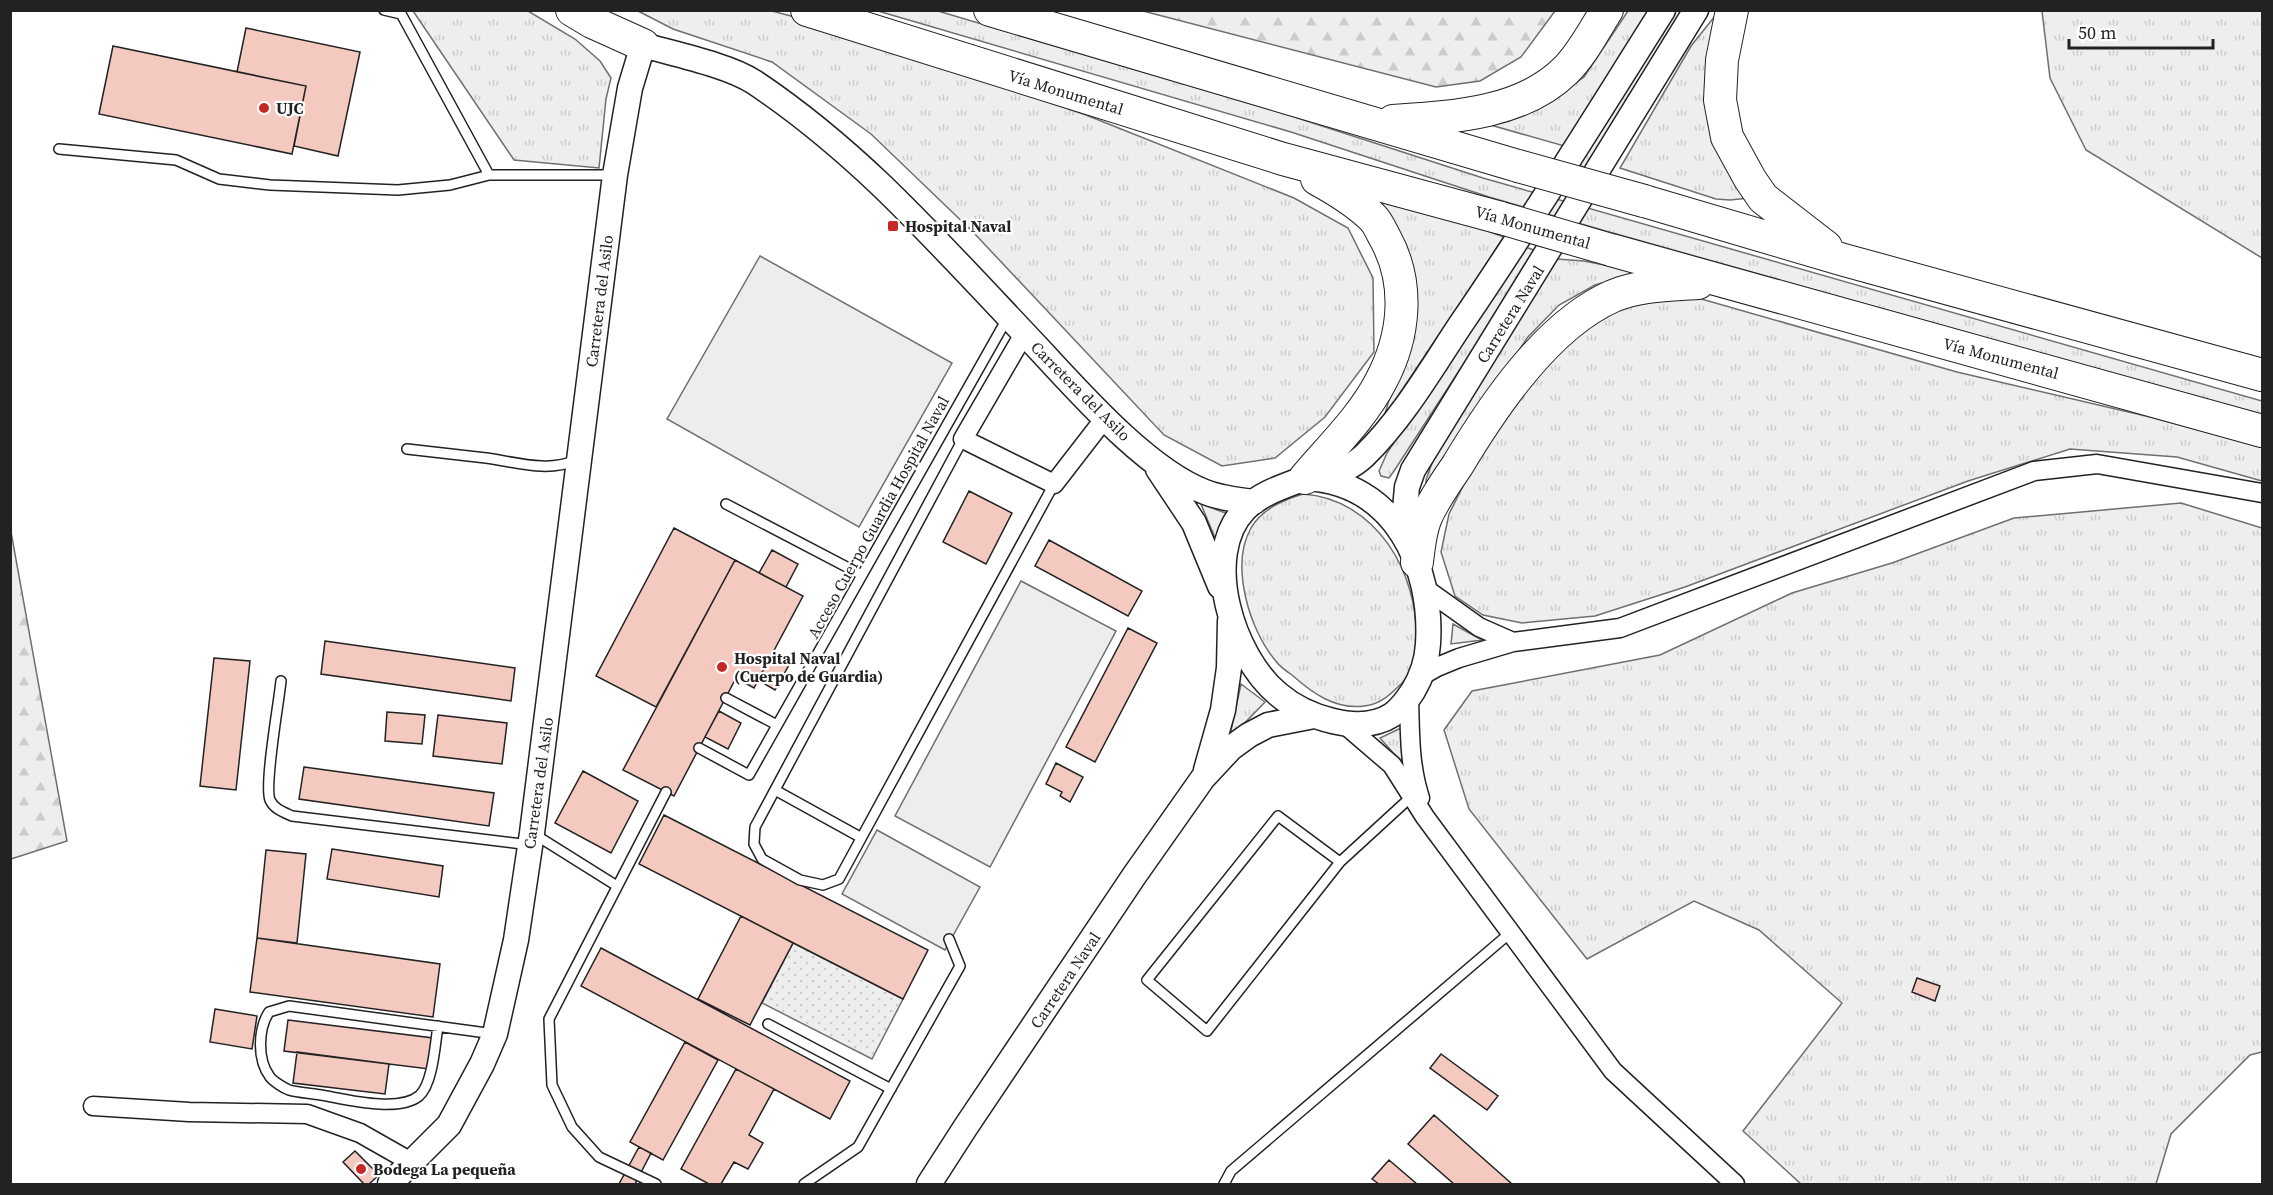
<svg xmlns="http://www.w3.org/2000/svg" width="2273" height="1195" font-family="'Source Serif 4',serif">
  <defs>
    <pattern id="grass-tufts" width="24" height="20" patternUnits="userSpaceOnUse" patternTransform="scale(1.5)"><rect width="24" height="20" fill="#eee"/><path d="M3 7l-1-3M5 7V3M7 7l1-3M15 17l-1-3M17 17v-4M19 17l1-3" fill="none" stroke="#ccc"/></pattern>
    <pattern id="forest-firs" width="22" height="20" patternUnits="userSpaceOnUse" patternTransform="scale(1.5)"><rect width="22" height="20" fill="#eee"/><path d="M5 1l3.5 6h-7zM16 11l3.5 6h-7z" fill="#ccc"/></pattern>
    <pattern id="park-dots" width="8" height="8" patternUnits="userSpaceOnUse" patternTransform="scale(1.5)"><rect width="8" height="8" fill="#eee"/><path d="M2 2h.1M6 6h.1" fill="none" stroke="#ccc" stroke-width="1.8" stroke-linecap="round"/></pattern>
  </defs>
  <rect width="100%" height="100%" fill="#fff"/>
  <path fill="url(#grass-tufts)" stroke="#6f6f6f" stroke-width="1.5" d="M 413,11 L 528,11 L 575,39 L 600,61 L 611,78 L 606,99 L 599,168 L 514,160 Z
    M 638,11 L 772,11 L 825,25 L 1086,115 L 1294,198 L 1348,228 L 1373,278 L 1374,352 L 1325,417 L 1275,458 L 1222,466 L 1164,435 L 973,232 L 871,134 L 772,62 L 673,29 Z
    M 878,11 L 938,11 L 1285,114 L 1483,178 L 2262,401 L 2262,418 L 1951,328 L 1602,230 L 1489,197 L 1291,132 Z
    M 1628,11 L 1651,11 L 1564,146 L 1480,122 L 1541,107 L 1584,77 Z
    M 1672,11 L 1685,11 L 1587,169 L 1579,165 Z
    M 1719,11 L 1749,198 L 1730,200 L 1716,199 L 1620,168 L 1691,46 Z
    M 2042,11 L 2262,11 L 2262,258 L 2086,150 L 2050,78 Z
    M 1394,197 L 1504,237 L 1384,417 L 1406,342 L 1371,201 Z
    M 1525,247 L 1537,251 L 1394,471 L 1389,478 L 1381,476 L 1379,471 L 1387,453 Z
    M 1557,259 L 1584,261 L 1650,274 L 1634,274 L 1595,285 L 1559,305 L 1527,338 L 1426,496 L 1426,480 L 1434,457 Z
    M 1638,297 L 1698,298 L 1957,372 L 2150,417 L 2262,447 L 2262,481 L 2177,457 L 2070,449 L 1968,481 L 1685,587 L 1595,616 L 1522,623 L 1483,615 L 1455,596 L 1441,552 L 1449,514 L 1493,427 L 1552,347 Z
    M 1303,494 C 1376,499 1419,573 1416,641 C 1415,654 1413,674 1402,683 C 1392,693 1380,705 1364,706 C 1336,710 1312,693 1292,675 C 1286,671 1279,666 1275,660 C 1249,629 1230,565 1251,528 C 1262,509 1283,500 1303,494 Z
    M 2181,503 L 2262,528 L 2262,1052 L 2250,1055 L 2171,1134 L 2156,1184 L 1801,1184 L 1743,1131 L 1842,1003 L 1759,930 L 1694,901 L 1587,959 L 1469,809 L 1444,730 L 1472,691 L 1660,655 L 1792,593 L 1892,563 L 2014,518 Z
    M 1201,504 L 1231,515 L 1217,543 Z
    M 1453,624 L 1482,640 L 1451,644 Z
    M 1241,684 L 1265,702 L 1229,739 Z
    M 1401,728 L 1402,763 L 1380,738 Z"/>
  <path fill="url(#forest-firs)" stroke="#6f6f6f" stroke-width="1.5" d="M 1143,11 L 1555,11 L 1521,57 L 1480,81 L 1436,87 Z
    M 11,532 L 67,841 L 11,859 L 10,859 Z"/>
  <path fill="url(#park-dots)" stroke="#6f6f6f" stroke-width="1.5" d="M 793,943 L 903,999 L 872,1059 L 762,1003 Z"/>
  <path fill="#ededed" stroke="#6f6f6f" stroke-width="1.5" d="M 760,256 L 952,363 L 859,527 L 667,419 Z
    M 1021,581 L 1116,631 L 990,867 L 895,816 Z
    M 877,830 L 980,887 L 945,950 L 842,894 Z"/>
  <path fill="#f3c9c0" stroke="#222" stroke-width="1.5" d="M 246,28 L 360,52 L 338,156 L 294,146 L 306,86 L 237,72 Z
    M 113,46 L 306,86 L 292,154 L 99,114 Z
    M 969,491 L 1012,513 L 986,564 L 943,542 Z
    M 674,528 L 735,560 L 656,707 L 596,676 Z
    M 1049,540 L 1142,591 L 1128,616 L 1035,566 Z
    M 772,550 L 798,564 L 786,587 L 759,573 Z
    M 735,560 L 803,596 L 754,688 L 736,678 L 674,796 L 623,770 Z
    M 1128,628 L 1157,643 L 1095,762 L 1066,747 Z
    M 325,641 L 515,668 L 511,701 L 321,674 Z
    M 771,655 L 789,665 L 775,690 L 758,680 Z
    M 214,658 L 250,661 L 236,790 L 200,786 Z
    M 719,711 L 741,723 L 728,749 L 705,737 Z
    M 387,712 L 425,715 L 422,744 L 385,741 Z
    M 438,715 L 507,723 L 502,764 L 433,756 Z
    M 1056,763 L 1083,777 L 1070,802 L 1060,796 L 1062,792 L 1046,784 Z
    M 304,767 L 494,793 L 489,826 L 299,799 Z
    M 583,771 L 638,801 L 611,853 L 555,823 Z
    M 664,815 L 928,950 L 903,999 L 639,864 Z
    M 332,849 L 443,866 L 439,897 L 327,879 Z
    M 266,850 L 306,854 L 297,943 L 257,938 Z
    M 741,916 L 793,943 L 750,1025 L 698,999 Z
    M 257,938 L 440,964 L 433,1017 L 250,992 Z
    M 601,948 L 850,1081 L 830,1119 L 581,986 Z
    M 1917,978 L 1940,986 L 1935,1001 L 1912,992 Z
    M 215,1009 L 257,1016 L 252,1049 L 210,1042 Z
    M 288,1020 L 433,1038 L 429,1069 L 284,1051 Z
    M 685,1042 L 718,1060 L 663,1160 L 630,1142 Z
    M 297,1052 L 389,1064 L 385,1094 L 293,1083 Z
    M 1441,1054 L 1498,1096 L 1487,1110 L 1430,1068 Z
    M 736,1069 L 774,1089 L 749,1135 L 763,1143 L 748,1169 L 734,1162 L 721,1184 L 709,1184 L 681,1169 Z
    M 1434,1115 L 1512,1184 L 1454,1184 L 1408,1144 Z
    M 639,1147 L 651,1153 L 635,1184 L 619,1184 Z
    M 355,1151 L 379,1175 L 369,1184 L 364,1184 L 343,1162 Z
    M 1389,1160 L 1417,1184 L 1379,1184 L 1372,1179 Z"/>
  <g fill="none" stroke-linecap="round" stroke-linejoin="round">
    <defs>
      <path id="lane" d="M 384,10 L 401,14
        M 399,10 L 489,175 L 615,175
        M 59,149 L 176,160 L 219,179 L 270,185 L 398,190 L 450,185 L 489,175
        M 963,439 L 755,827 L 754,844 L 762,859 L 800,880 L 823,885 L 839,879 L 1054,484
        M 407,449 C 433,452 460,455 486,458 C 516,462 547,473 577,460
        M 726,504 L 862,575
        M 281,681 C 279,702 264,785 270,800 C 274,809 283,812 292,816 L 530,845
        M 726,698 L 777,725
        M 699,748 L 749,775 L 1008,317
        M 775,790 L 860,837
        M 534,834 L 617,886
        M 1340,862 L 1278,816 L 1147,980 L 1207,1031 L 1340,862 L 1412,796
        M 768,1024 L 891,1089
        M 438,1026 C 435,1044 433,1084 419,1096 C 398,1113 345,1099 321,1095 C 311,1093 299,1093 289,1090 C 284,1088 274,1082 270,1077 C 257,1060 258,1029 269,1012 L 289,1006 L 494,1034
        M 656,1184 L 599,1157 L 572,1127 L 552,1085 L 549,1019 L 666,792
        M 804,1184 L 858,1147 L 960,966 L 949,939
        M 1224,1184 L 1231,1171 L 1510,933"/>
      <path id="street" d="M 1024,334 L 963,439 L 1054,484 L 1105,418
        M 1423,587 L 1479,627 L 1513,642
        M 1421,676 L 1437,667 L 1459,658 L 1513,642 L 1620,628 L 2034,471 L 2097,464 L 2262,493
        M 1409,697 C 1410,732 1409,764 1420,798
        M 1343,723 L 1392,765 L 1425,817 L 1613,1071 L 1735,1184
        M 93,1106 L 189,1112 L 307,1114 L 360,1133 L 411,1162"/>
      <path id="secondary" d="M 1158,469 L 1194,523 L 1220,586
        M 1305,478 C 1394,482 1433,565 1428,644 C 1427,662 1422,676 1413,691 C 1407,700 1401,709 1392,715 C 1359,736 1305,717 1278,694 C 1233,657 1200,556 1245,509 C 1261,493 1285,486 1305,478 Z
        M 1320,479 C 1337,474 1351,468 1364,456 C 1403,418 1431,369 1461,324 C 1531,222 1596,116 1663,10
        M 1403,532 L 1407,487 L 1413,470 L 1696,10
        M 1206,770 L 1223,710 L 1229,668 L 1230,621
        M 390,1184 L 449,1125 L 482,1064 L 495,1034 L 516,940 L 532,833 L 615,175 L 630,88 L 643,45 C 674,54 728,65 754,82 C 799,112 842,148 881,185 C 935,237 986,293 1038,348 C 1080,393 1147,470 1205,492 C 1220,498 1237,500 1254,502
        M 929,1184 L 965,1128 L 1134,876 L 1203,778 L 1231,748 L 1249,735 L 1268,725 L 1314,716"/>
      <path id="highway" d="M 572,10 L 592,22 L 643,45
        M 807,10 L 1283,159 L 1501,218
        M 990,10 L 1518,166
        M 1732,10 L 1722,60 L 1720,100 L 1727,137 L 1750,179 L 1763,198 L 1826,247
        M 1393,121 C 1452,117 1521,114 1565,71 C 1581,56 1595,29 1607,10
        M 1644,201 L 1844,260 L 2262,375
        M 1611,250 L 2262,431
        M 1305,478 C 1331,447 1362,418 1381,381 C 1405,336 1410,283 1385,238 C 1381,231 1378,223 1373,218 C 1357,202 1337,190 1317,179
        M 1417,562 C 1419,546 1420,531 1426,517 C 1434,499 1446,482 1457,466 C 1493,406 1547,325 1613,296 C 1640,285 1669,285 1698,283"/>
    </defs>
    <use href="#lane" stroke="#222" stroke-width="12"/>
    <use href="#street" stroke="#222" stroke-width="21"/>
    <use href="#secondary" stroke="#222" stroke-width="27"/>
    <use href="#highway" stroke="#222" stroke-width="34"/>
    <use href="#lane" stroke="#fff" stroke-width="9"/>
    <use href="#street" stroke="#fff" stroke-width="18"/>
    <use href="#secondary" stroke="#fff" stroke-width="24"/>
    <use href="#highway" stroke="#fff" stroke-width="32"/>
    <defs>
      <path id="highway-bridge" d="M 1518,166 L 1644,201
        M 1501,218 L 1611,250"/>
    </defs>
    <use href="#highway-bridge" stroke="#222" stroke-width="34" stroke-linecap="butt"/>
    <use href="#highway-bridge" stroke="#fff" stroke-width="32"/>
  </g>
  <g fill="#c62828" stroke="#fff" stroke-width="2">
    <circle cx="264" cy="108" r="6"/>
    <rect x="887" y="220" width="12" height="12" rx="3"/>
    <circle cx="722" cy="667" r="6"/>
    <circle cx="361" cy="1169" r="6"/>
  </g>
  <g text-anchor="middle" dominant-baseline="central" stroke-width="4.5" stroke-linejoin="round" paint-order="stroke">
    <g font-size="16" fill="#222" stroke="#fff">
      <text transform="translate(1066 92) rotate(17)">Vía Monumental</text>
      <text transform="translate(1533 227) rotate(16)">Vía Monumental</text>
      <text transform="translate(599 301) rotate(-83)">Carretera del Asilo</text>
      <text transform="translate(1510 314) rotate(-58)">Carretera Naval</text>
      <text transform="translate(2001 358) rotate(15)">Vía Monumental</text>
      <text transform="translate(1081 391) rotate(45)">Carretera del Asilo</text>
      <text transform="translate(878 517) rotate(-61)">Acceso Cuerpo Guardia Hospital Naval</text>
      <text transform="translate(538 783) rotate(-82)">Carretera del Asilo</text>
      <text transform="translate(1065 980) rotate(-56)">Carretera Naval</text>
    </g>
    <g font-size="16" font-weight="bold" fill="#222" stroke="#fff" text-anchor="start">
      <text x="276" y="108">UJC</text>
      <text x="905" y="226">Hospital Naval</text>
      <text x="734" y="658">Hospital Naval<tspan x="734" dy="18">(Cuerpo de Guardia)</tspan></text>
      <text x="373" y="1169">Bodega La pequeña</text>
    </g>
  </g>
  <rect width="2273" height="1195" fill="none" stroke="#222222" stroke-width="24"/>
  <path d="M2069 39v9h144v-9" fill="none" stroke="#222222" stroke-width="3"/>
  <text x="2078" y="39" font-size="18" fill="#222222" stroke="#ffffff" stroke-width="4.5" paint-order="stroke">50 m</text>
</svg>
